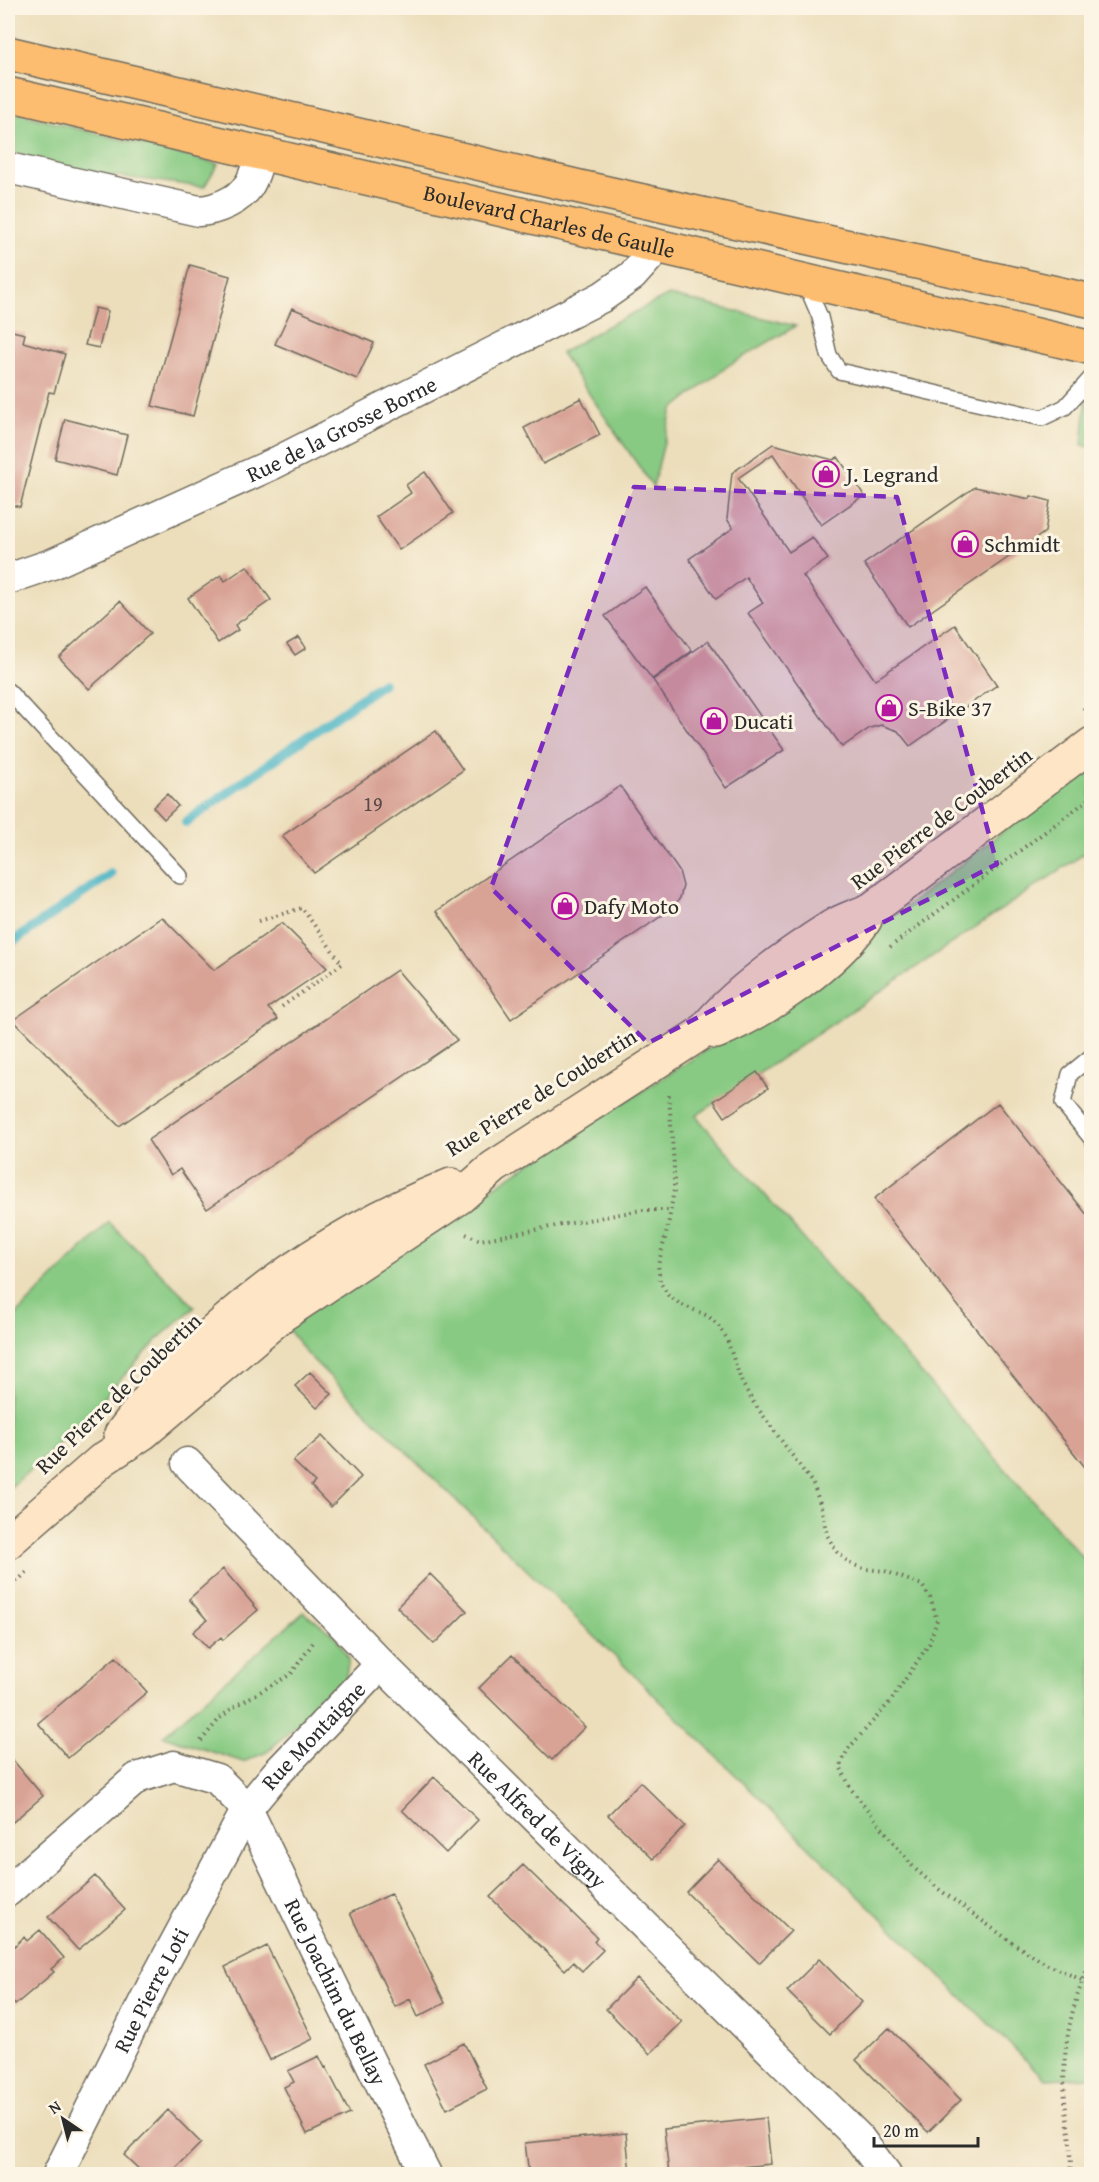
<svg xmlns="http://www.w3.org/2000/svg" width="1099" height="2182" font-family="'Gentium Book Plus',serif">
  <rect width="100%" height="100%" fill="#fcf5e5"/>
  <filter id="ink" filterUnits="userSpaceOnUse"><feTurbulence type="fractalNoise" baseFrequency=".0167" numOctaves="2"/><feDisplacementMap in="SourceGraphic" scale="12" xChannelSelector="R" yChannelSelector="G"/><feConvolveMatrix kernelMatrix="1 2 1 2 8 2 1 2 1" color-interpolation-filters="sRGB"/></filter>
  <filter id="wash" filterUnits="userSpaceOnUse"><feTurbulence type="fractalNoise" baseFrequency=".008" numOctaves="4" result="noise"/><feDisplacementMap in="SourceGraphic" scale="24" xChannelSelector="R" yChannelSelector="G"/><feGaussianBlur stdDeviation="1.35" result="paint"/><feColorMatrix in="noise" values="0 0 0 0 0 0 0 0 0 0 0 0 0 0 0 0 0 1.4 0 .05"/><feComposite in="paint" operator="in"/></filter>
  <g filter="url(#wash)">
    <rect width="100%" height="100%" fill="#ecdebb"/>
    <path fill="#88ca83" stroke="#5a7a57" stroke-width="1.5" d="M 8,111 L 218,164 L 204,187 L 92,173 L 8,152 Z
      M 669,295 L 796,326 L 729,365 L 672,410 L 653,487 L 561,353 L 607,326 Z
      M 1090,363 L 1092,363 L 1091,447 L 1082,445 Z
      M 1091,763 L 1091,849 L 696,1116 L 1091,1567 L 1091,2077 L 1045,2079 L 308,1355 L 285,1325 L 559,1144 L 790,997 Z
      M 109,1222 L 195,1307 L 161,1336 L 88,1414 L 37,1464 L 8,1489 L 8,1315 L 12,1319 Z
      M 304,1612 L 336,1637 L 349,1659 L 345,1681 L 267,1752 L 243,1762 L 163,1736 Z"/>
    <g fill="none" stroke-linecap="round" stroke-linejoin="round">
      <path stroke="#47b4c4" stroke-width="10" d="M 186,822 L 383,683
        M 8,945 L 111,874"/>
    </g>
    <g id="blocks">
      <path fill="#d8a295" d="M 190,265 L 230,276 L 193,416 L 152,406 Z
        M 95,308 L 108,311 L 99,348 L 85,345 Z
        M 292,308 L 374,343 L 357,379 L 275,344 Z
        M 8,330 L 25,334 L 23,342 L 65,354 L 54,393 L 49,392 L 20,507 L 8,504 Z
        M 581,398 L 600,435 L 543,464 L 524,428 Z
        M 65,419 L 127,435 L 117,475 L 55,459 Z
        M 773,444 L 833,460 L 838,457 L 864,495 L 821,525 L 773,454 L 738,478 L 789,552 L 812,537 L 828,559 L 803,576 L 875,680 L 955,625 L 997,685 L 910,746 L 898,731 L 881,725 L 870,728 L 842,747 L 748,613 L 763,603 L 746,577 L 716,599 L 689,559 L 733,528 L 727,519 L 732,473 Z
        M 425,472 L 453,513 L 399,550 L 376,517 L 411,493 L 406,485 Z
        M 975,487 L 1030,499 L 1031,496 L 1050,501 L 1045,532 L 908,627 L 864,564 Z
        M 247,566 L 271,600 L 235,625 L 238,630 L 218,643 L 188,598 L 221,575 L 225,581 Z
        M 645,587 L 692,651 L 652,679 L 605,616 Z
        M 120,601 L 150,634 L 89,689 L 59,657 Z
        M 299,637 L 306,648 L 295,655 L 287,644 Z
        M 708,641 L 784,750 L 726,788 L 653,680 Z
        M 436,731 L 463,770 L 314,873 L 282,836 Z
        M 620,786 L 679,871 L 683,886 L 680,898 L 673,908 L 511,1019 L 437,911 Z
        M 167,794 L 178,806 L 164,819 L 153,807 Z
        M 162,917 L 214,970 L 282,923 L 327,968 L 268,1008 L 278,1019 L 119,1126 L 13,1020 Z
        M 397,970 L 457,1040 L 207,1209 L 180,1169 L 171,1175 L 148,1140 Z
        M 757,1072 L 768,1088 L 725,1117 L 714,1101 Z
        M 998,1103 L 1092,1221 L 1092,1476 L 874,1199 Z
        M 310,1372 L 332,1394 L 317,1408 L 295,1386 Z
        M 322,1436 L 361,1477 L 331,1507 L 311,1486 L 315,1482 L 293,1461 Z
        M 223,1569 L 258,1610 L 223,1640 L 221,1637 L 208,1648 L 193,1632 L 207,1620 L 189,1599 Z
        M 430,1574 L 467,1611 L 434,1644 L 397,1607 Z
        M 512,1655 L 585,1727 L 552,1760 L 479,1688 Z
        M 116,1657 L 147,1692 L 68,1758 L 38,1723 Z
        M 12,1759 L 43,1796 L 8,1826 L 8,1763 Z
        M 434,1777 L 478,1820 L 446,1853 L 402,1810 Z
        M 640,1782 L 685,1826 L 653,1859 L 608,1815 Z
        M 718,1859 L 791,1931 L 759,1963 L 686,1892 Z
        M 523,1865 L 597,1937 L 594,1941 L 603,1950 L 582,1971 L 573,1962 L 565,1970 L 490,1897 Z
        M 95,1876 L 125,1910 L 78,1950 L 48,1917 Z
        M 391,1894 L 445,2003 L 418,2017 L 410,1999 L 395,2007 L 350,1913 Z
        M 40,1930 L 64,1958 L 51,1969 L 54,1972 L 15,2005 L 8,1996 L 8,1952 L 24,1937 L 27,1941 Z
        M 267,1946 L 313,2039 L 270,2060 L 225,1967 Z
        M 819,1959 L 862,2002 L 830,2034 L 787,1991 Z
        M 637,1978 L 682,2022 L 650,2054 L 606,2009 Z
        M 889,2028 L 961,2100 L 928,2132 L 856,2060 Z
        M 464,2043 L 487,2089 L 447,2109 L 424,2064 Z
        M 319,2056 L 325,2068 L 326,2067 L 350,2114 L 307,2134 L 284,2087 L 294,2082 L 288,2071 Z
        M 168,2110 L 201,2143 L 170,2174 L 144,2174 L 124,2155 Z
        M 766,2118 L 771,2164 L 669,2174 L 664,2129 Z
        M 626,2133 L 630,2174 L 529,2174 L 525,2143 Z"/>
    </g>
  </g>
  <g filter="url(#ink)">
    <use href="#blocks" fill-opacity="0" stroke="#6f6a5d" stroke-width="1.5"/>
    <g fill="none" stroke-linecap="round" stroke-linejoin="round">
      <defs>
        <path id="lane" d="M 805,282 L 820,317 L 829,355 L 839,371 L 1042,418 L 1065,407 L 1092,377
          M 8,691 L 180,876
          M 1092,1056 L 1070,1074 L 1063,1103 L 1092,1139"/>
        <g id="street">
          <path d="M 8,168 L 199,211 C 216,210 240,200 249,185 C 255,176 257,163 261,154"/>
          <path id="s1" d="M 8,579 L 52,564 L 273,464 L 602,297 L 632,276 L 658,247"/>
          <path id="s2" d="M 187,1463 L 381,1664 L 859,2138 L 886,2174"/>
          <path id="s3" d="M 8,1891 L 137,1778 L 174,1766 L 217,1779 L 247,1809 L 396,2115 L 426,2174"/>
          <path id="s4" d="M 58,2174 L 153,1984 L 247,1809 L 276,1774 L 381,1664"/>
        </g>
        <path id="secondary" d="M 716,1032 C 765,1012 835,964 865,920
          M 121,1434 C 204,1321 321,1237 451,1185
          M 8,1542 L 102,1460 L 143,1433 L 282,1315 L 460,1197 L 494,1167 L 703,1032 C 732,994 792,952 833,926 C 845,919 859,915 872,909 L 1092,744"/>
        <g id="primary">
          <path d="M 8,53 L 580,187 L 1092,301"/>
          <path id="s5" d="M 8,94 L 1092,348"/>
        </g>
      </defs>
      <use href="#lane" stroke="#6f6a5d" stroke-width="18"/>
      <use href="#street" stroke="#6f6a5d" stroke-width="33"/>
      <use href="#secondary" stroke="#6f6a5d" stroke-width="36"/>
      <use href="#primary" stroke="#6f6a5d" stroke-width="36"/>
      <path stroke="#6f6a5d" stroke-width="4" stroke-dasharray="1.5 4.5" stroke-linecap="butt" d="M 1083,710 L 1092,703
        M 259,921 L 302,908 L 342,964 L 280,1008
        M 890,947 L 1092,797
        M 669,1095 L 674,1166 L 674,1190 L 668,1226 L 658,1265 L 660,1282 L 668,1295 L 680,1304 L 708,1316 L 717,1324 L 726,1337 L 742,1383 L 754,1403 L 813,1484 L 821,1506 L 827,1535 L 837,1552 L 851,1564 L 866,1569 L 885,1571 L 922,1585 L 930,1598 L 937,1620 L 929,1644 L 890,1702 L 848,1749 L 840,1766 L 851,1789 L 914,1868 L 940,1890 L 1014,1944 L 1046,1964 L 1082,1980
        M 451,1151 L 468,1142
        M 466,1234 L 480,1240 L 642,1210 L 672,1210
        M 8,1590 L 28,1571
        M 201,1741 L 220,1718 L 234,1707 L 291,1674 L 315,1640
        M 1070,2174 C 1073,2150 1067,2125 1065,2100 C 1061,2051 1071,2003 1092,1959"/>
      <use href="#lane" stroke="#fff" stroke-width="15"/>
      <use href="#street" stroke="#fff" stroke-width="30"/>
      <use href="#secondary" stroke="#fee5c5" stroke-width="33"/>
      <use href="#primary" stroke="#fcbd6f" stroke-width="33"/>
    </g>
  </g>
  <path fill="#7b2cbf" fill-opacity="0.2" stroke="#7b2cbf" stroke-width="4.5" stroke-dasharray="12 8" stroke-linejoin="round" d="M 634,487 L 897,497 L 997,864 L 648,1043 L 491,888 Z"/>
  <defs>
    <symbol id="shop-ring" viewBox="-11 -11 22 22"><circle r="9.5" fill="#fcf5e5" stroke="#b5179e" stroke-width="1.5"/><path d="M-5-2.5h2.3a2.7 3.5 0 0 1 5.4 0H5L5.5 6h-11ZM-1.5-2.5h3a1.5 2.3 0 0 0-3 0Z" fill="#b5179e"/></symbol>
  </defs>
  <g fill-rule="evenodd">
    <use href="#shop-ring" x="811" y="459" width="30" height="30"/>
    <use href="#shop-ring" x="950" y="529" width="30" height="30"/>
    <use href="#shop-ring" x="874" y="693" width="30" height="30"/>
    <use href="#shop-ring" x="699" y="706" width="30" height="30"/>
    <use href="#shop-ring" x="550" y="891" width="30" height="30"/>
  </g>
  <g text-anchor="middle" dominant-baseline="central" stroke-width="6" stroke-linejoin="round" paint-order="stroke">
    <g font-size="20" fill="#564946">
      <text x="373" y="803">19</text>
    </g>
    <g font-size="22" fill="#2b2b2b" stroke="#fcf5e5">
      <text stroke="none"><textPath href="#s5" startOffset="556">Boulevard Charles de Gaulle</textPath></text>
      <text stroke="none"><textPath href="#s1" startOffset="366">Rue de la Grosse Borne</textPath></text>
      <text transform="translate(941 818) rotate(-37)">Rue Pierre de Coubertin</text>
      <text transform="translate(541 1092) rotate(-32)">Rue Pierre de Coubertin</text>
      <text transform="translate(118 1393) rotate(-44)">Rue Pierre de Coubertin</text>
      <text stroke="none"><textPath href="#s4" startOffset="510">Rue Montaigne</textPath></text>
      <text stroke="none"><textPath href="#s2" startOffset="500">Rue Alfred de Vigny</textPath></text>
      <text stroke="none"><textPath href="#s4" startOffset="206">Rue Pierre Loti</textPath></text>
      <text stroke="none"><textPath href="#s3" startOffset="501">Rue Joachim du Bellay</textPath></text>
    </g>
    <g font-size="22" fill="#2b2b2b" stroke="#fcf5e5" text-anchor="start">
      <text x="846" y="474">J. Legrand</text>
      <text x="984" y="544">Schmidt</text>
      <text x="908" y="708">S-Bike 37</text>
      <text x="734" y="721">Ducati</text>
      <text x="584" y="906">Dafy Moto</text>
    </g>
  </g>
  <rect width="1099" height="2182" fill="none" stroke="#fcf5e5" stroke-width="30"/>
  <g transform="translate(63 2119) rotate(325)" stroke="#fcf5e5" stroke-width="4.5" paint-order="stroke">
  <path d="M0-4.5L10 22L0 15L-10 22Z" fill="#2b2b2b"/>
  <text y="-9" font-size="16" font-weight="bold" text-anchor="middle" fill="#2b2b2b">N</text>
  </g>
  <path d="M874 2137v9h104v-9" fill="none" stroke="#2b2b2b" stroke-width="3"/>
  <text x="883" y="2137" font-size="18" fill="#2b2b2b" stroke="#fcf5e5" stroke-width="4.5" paint-order="stroke">20 m</text>
</svg>
